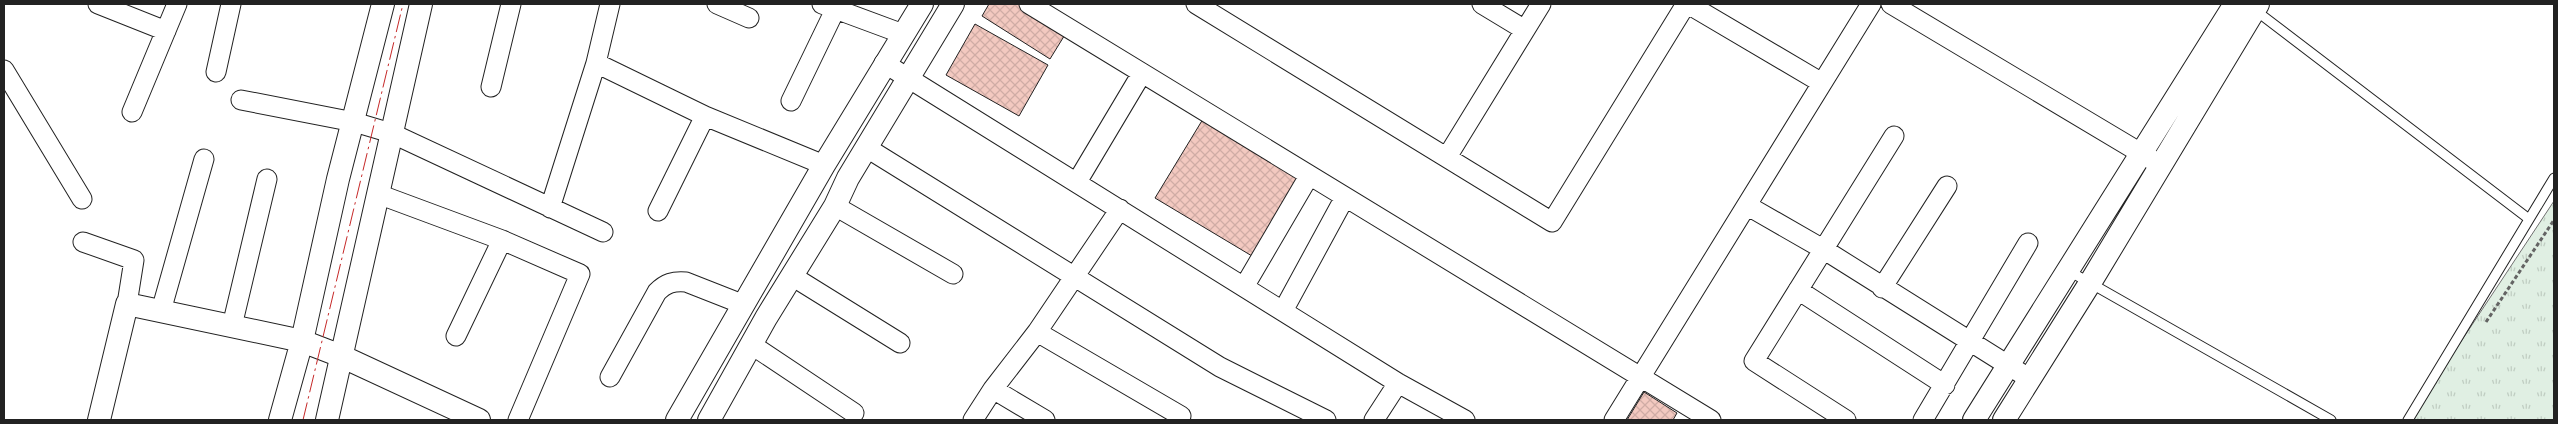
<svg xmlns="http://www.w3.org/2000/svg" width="2558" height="424" font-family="Raleway,sans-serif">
  <defs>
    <pattern id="grass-tufts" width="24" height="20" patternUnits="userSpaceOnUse" patternTransform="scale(1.25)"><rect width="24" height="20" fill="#e0efe3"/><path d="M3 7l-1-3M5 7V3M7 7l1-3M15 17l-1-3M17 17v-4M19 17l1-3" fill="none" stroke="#c0cdc2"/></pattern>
    <pattern id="building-cross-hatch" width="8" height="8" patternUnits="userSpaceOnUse" patternTransform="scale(1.25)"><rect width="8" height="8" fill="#f3c9c0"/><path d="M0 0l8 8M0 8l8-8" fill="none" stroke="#d0aca5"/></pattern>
  </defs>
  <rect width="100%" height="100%" fill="#fff"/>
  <path fill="url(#grass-tufts)" stroke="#6f6f6f" d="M 2554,201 L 2554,420 L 2409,420 Z"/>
  <path fill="url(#building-cross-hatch)" stroke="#222" d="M 989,4 L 1019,4 L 1066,33 L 1050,59 L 982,16 Z
    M 975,24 L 1048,65 L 1019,116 L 946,75 Z
    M 1203,119 L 1299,177 L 1252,256 L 1155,198 Z
    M 1644,392 L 1677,413 L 1673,420 L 1627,420 Z"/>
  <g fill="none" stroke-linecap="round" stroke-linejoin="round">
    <defs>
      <path id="service" d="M 2255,10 L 2529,219
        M 2069,271 L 2331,420
        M 2408,420 L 2554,178"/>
      <path id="minor" d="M 98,4 L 166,31
        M 610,4 L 596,63 L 705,116 L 824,165
        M 717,4 L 749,18
        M 822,4 L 903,34
        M 1029,4 L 1711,420
        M 1196,4 L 1552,222 L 1686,4
        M 1482,4 L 1525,30
        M 1688,4 L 1822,83
        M 1891,4 L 2154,161
        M 884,63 L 1398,383 L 1465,420
        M 4,70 L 82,199
        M 216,72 L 231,4
        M 491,87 L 511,4
        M 241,100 L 354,122 L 391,133 L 603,232
        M 791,101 L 835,10
        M 132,112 L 177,4
        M 867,148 L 1220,367 L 1326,420
        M 1447,157 L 1541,4
        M 1077,182 L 1142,73
        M 378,194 L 502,240 L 580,274 L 518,420
        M 835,206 L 953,274
        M 1748,206 L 1823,249 L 2030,379
        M 550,208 L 596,63
        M 658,211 L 705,116
        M 83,242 L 134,260 L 127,304
        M 792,276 L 900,343
        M 1244,287 L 1309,176
        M 1882,288 L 1947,186
        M 1798,290 L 1945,385
        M 161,311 L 204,159
        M 1283,311 L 1345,197
        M 232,326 L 267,179
        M 1037,332 L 1181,416
        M 456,336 L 502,240
        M 752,345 L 854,413
        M 610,377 L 657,292 C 666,283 673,281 686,282 L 742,304
        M 993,389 L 1045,420
        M 973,420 L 993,389 L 1037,332 L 1120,209
        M 1374,420 L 1398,383
        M 1614,420 L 1871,4
        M 1846,420 L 1754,361 L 1894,136
        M 1923,420 L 2028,243"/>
      <path id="tertiary" d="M 99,420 L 127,304 L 302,341 L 341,356 L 479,420
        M 280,420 L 302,341 L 338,179 L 383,4
        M 327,420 L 421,4
        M 677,420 L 824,165 L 922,4
        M 709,420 L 766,318 L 835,206 L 848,178 L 953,4
        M 1974,420 L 2235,4
        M 2004,420 L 2090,283 L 2258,4"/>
    </defs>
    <use href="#service" stroke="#222" stroke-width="11"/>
    <use href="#minor" stroke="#222" stroke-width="21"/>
    <use href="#tertiary" stroke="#222" stroke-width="24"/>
    <path stroke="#646464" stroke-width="3" stroke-dasharray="4 2.5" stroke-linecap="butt" d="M 2486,322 L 2554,220"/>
    <use href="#service" stroke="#fff" stroke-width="9"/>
    <use href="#minor" stroke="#fff" stroke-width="19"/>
    <use href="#tertiary" stroke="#fff" stroke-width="22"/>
    <path stroke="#c62828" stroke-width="1" stroke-dasharray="18 4 2.5 4" stroke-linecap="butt" d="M 303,420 L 403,4"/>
  </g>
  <rect width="2558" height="424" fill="none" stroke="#222222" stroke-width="10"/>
</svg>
